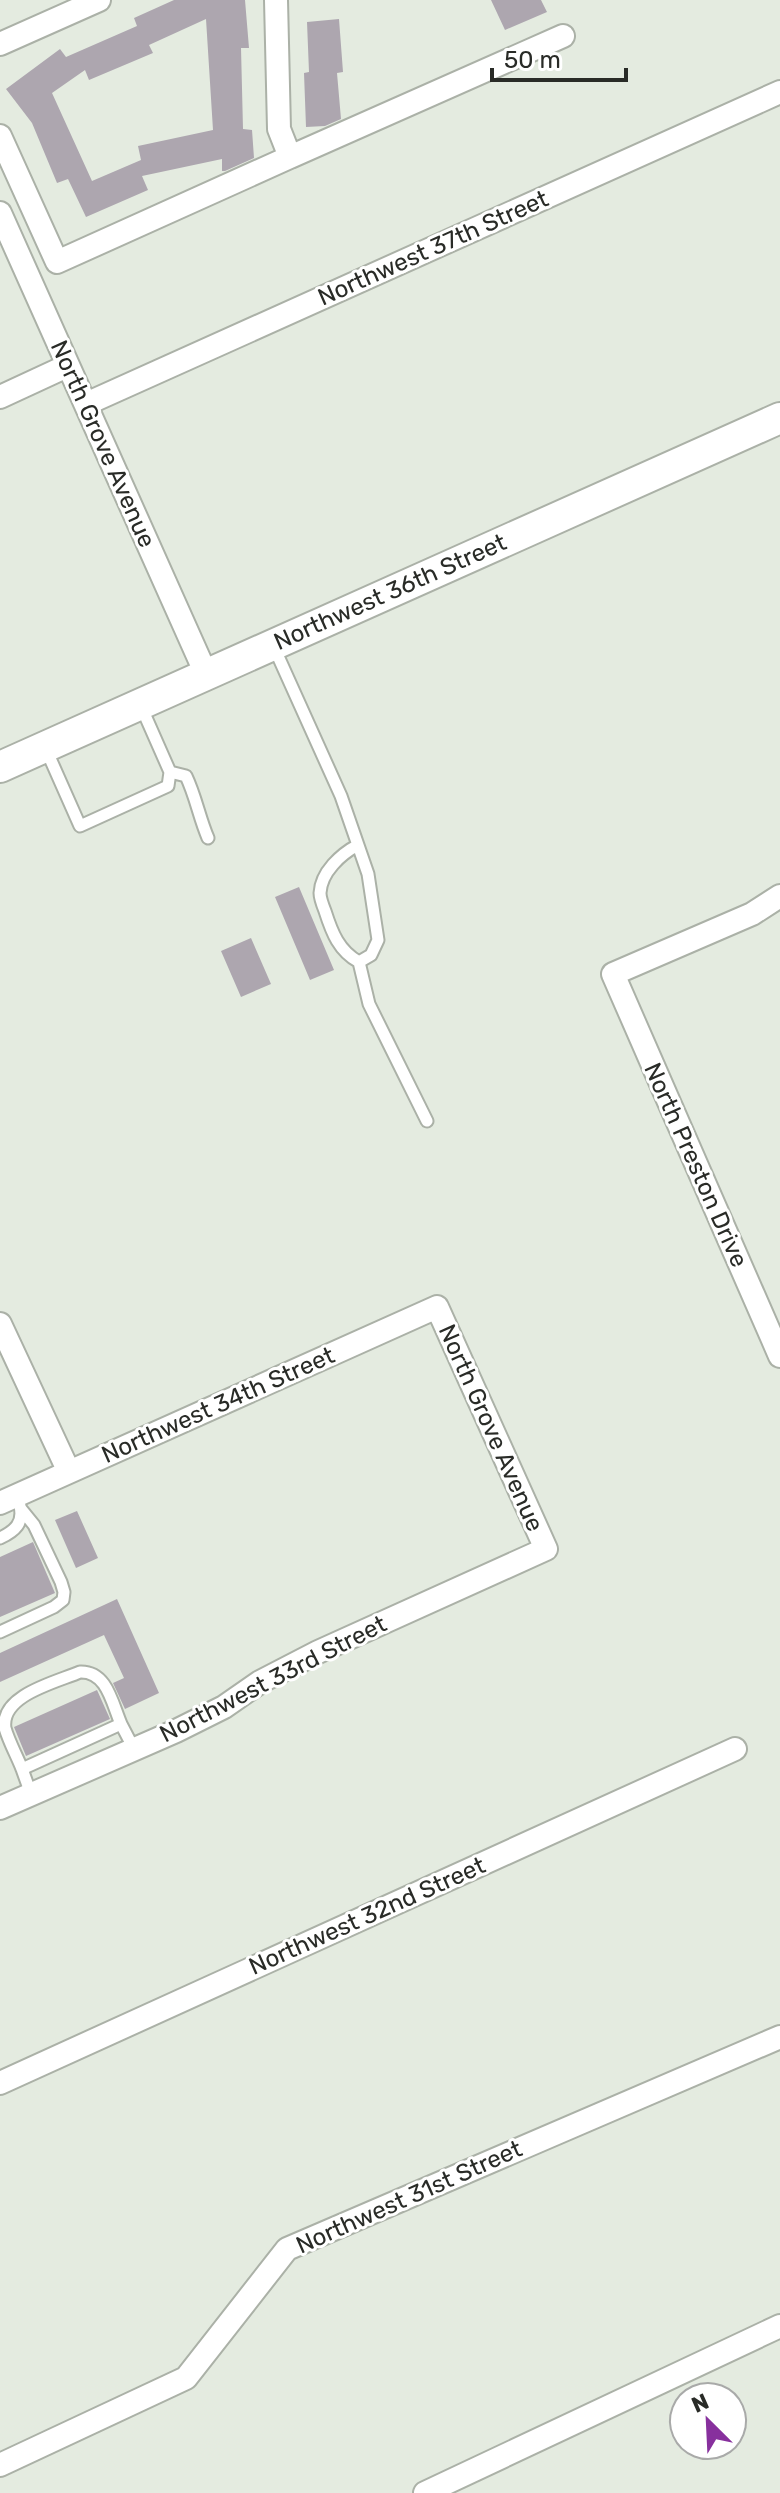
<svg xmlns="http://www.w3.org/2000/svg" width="780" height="2493" font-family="Rubik,sans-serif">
  <rect width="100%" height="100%" fill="#e4ebe0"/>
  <path fill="#ada6af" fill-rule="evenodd" d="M 174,0 L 245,0 L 249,48 L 241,48 L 243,129 L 252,130 L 254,158 L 225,171 L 222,171 L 222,159 L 142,176 L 148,190 L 86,217 L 68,179 L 57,183 L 32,123 L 6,89 L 60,49 L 66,57 L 137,26 L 134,18 ZM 206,19 L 213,130 L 138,146 L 141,160 L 92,181 L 52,93 L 85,70 L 89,80 L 153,53 L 149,45 Z
    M 491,0 L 541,0 L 547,12 L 505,30 Z
    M 339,19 L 343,72 L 337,73 L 341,119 L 325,126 L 306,127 L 304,73 L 309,72 L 307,22 Z
    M 299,887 L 334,970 L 310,980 L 275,897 Z
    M 251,938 L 271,984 L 241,997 L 221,951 Z
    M 77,1511 L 98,1558 L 76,1568 L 55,1520 Z
    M 33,1542 L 55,1593 L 0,1617 L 0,1557 Z
    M 117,1599 L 159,1693 L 125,1709 L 113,1683 L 124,1678 L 104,1635 L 0,1682 L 0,1653 Z
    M 97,1690 L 110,1719 L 26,1756 L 14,1727 Z"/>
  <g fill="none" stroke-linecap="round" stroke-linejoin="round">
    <defs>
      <path id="lane" d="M 273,645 L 341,796 L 368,874 L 378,940 L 371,955 L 359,962 C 339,951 332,933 325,911 C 323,906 320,898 320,893 C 321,872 341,854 358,845
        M 45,747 L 80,826 L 168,786 L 170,772 L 140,704
        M 170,772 L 186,776 C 196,797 199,817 208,838
        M 359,962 L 369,1004 L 427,1121
        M 0,1538 C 15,1531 24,1523 20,1506
        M 0,1632 L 54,1607 L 63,1600 L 64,1592 L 61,1582 L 34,1525 L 21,1509
        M 22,1769 C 17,1756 9,1742 5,1728 C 0,1695 57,1682 80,1672 C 107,1671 112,1703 121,1724
        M 31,1794 L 22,1769 L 121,1724 L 134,1749"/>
      <path id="street" d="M 276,0 L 279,129 L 290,157 L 563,36
        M 0,44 L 99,0
        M 0,136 L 57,262 L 290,157
        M 0,213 L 206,674
        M 0,397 L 67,366
        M 86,404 L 780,92
        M 780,896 L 752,914 L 613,974 L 780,1356
        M 0,1324 L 69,1472
        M 0,1503 L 437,1307 L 546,1549 L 318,1652 L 260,1682 L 224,1707 L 176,1731 L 0,1808
        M 0,2083 L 735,1749
        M 0,2465 L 186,2378 L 287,2249 L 780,2037
        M 425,2493 L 780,2326"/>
      <path id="secondary" d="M 0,767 L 780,418"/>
    </defs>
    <use href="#lane" stroke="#abb1a7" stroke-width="15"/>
    <use href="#street" stroke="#abb1a7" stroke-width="26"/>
    <use href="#secondary" stroke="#abb1a7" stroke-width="34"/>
    <use href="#lane" stroke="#fff" stroke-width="11"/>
    <use href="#street" stroke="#fff" stroke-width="22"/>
    <use href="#secondary" stroke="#fff" stroke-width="30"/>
  </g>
  <g text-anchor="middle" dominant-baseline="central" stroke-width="6" stroke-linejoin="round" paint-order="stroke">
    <g font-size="24" fill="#292b27" stroke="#fff">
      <text transform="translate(433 248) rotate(-24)">Northwest 37th Street</text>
      <text transform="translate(103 444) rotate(66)">North Grove Avenue</text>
      <text transform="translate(390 592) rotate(-24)">Northwest 36th Street</text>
      <text transform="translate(696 1165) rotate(66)">North Preston Drive</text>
      <text transform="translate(218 1405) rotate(-24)">Northwest 34th Street</text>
      <text transform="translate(491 1428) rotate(66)">North Grove Avenue</text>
      <text transform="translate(273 1679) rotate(-27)">Northwest 33rd Street</text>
      <text transform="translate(367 1916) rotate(-24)">Northwest 32nd Street</text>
      <text transform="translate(409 2197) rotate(-24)">Northwest 31st Street</text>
    </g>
  </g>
  <g transform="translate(708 2421) rotate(336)"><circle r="38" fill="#ffffff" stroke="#a9aaa9" stroke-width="2"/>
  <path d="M0-6L14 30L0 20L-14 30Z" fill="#87309d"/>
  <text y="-12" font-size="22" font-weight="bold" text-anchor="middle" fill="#292b27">N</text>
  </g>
  <path d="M492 68v12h134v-12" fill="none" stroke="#292b27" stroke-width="4"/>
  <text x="504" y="68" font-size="24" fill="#292b27" stroke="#ffffff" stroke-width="6" paint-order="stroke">50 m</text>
</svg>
